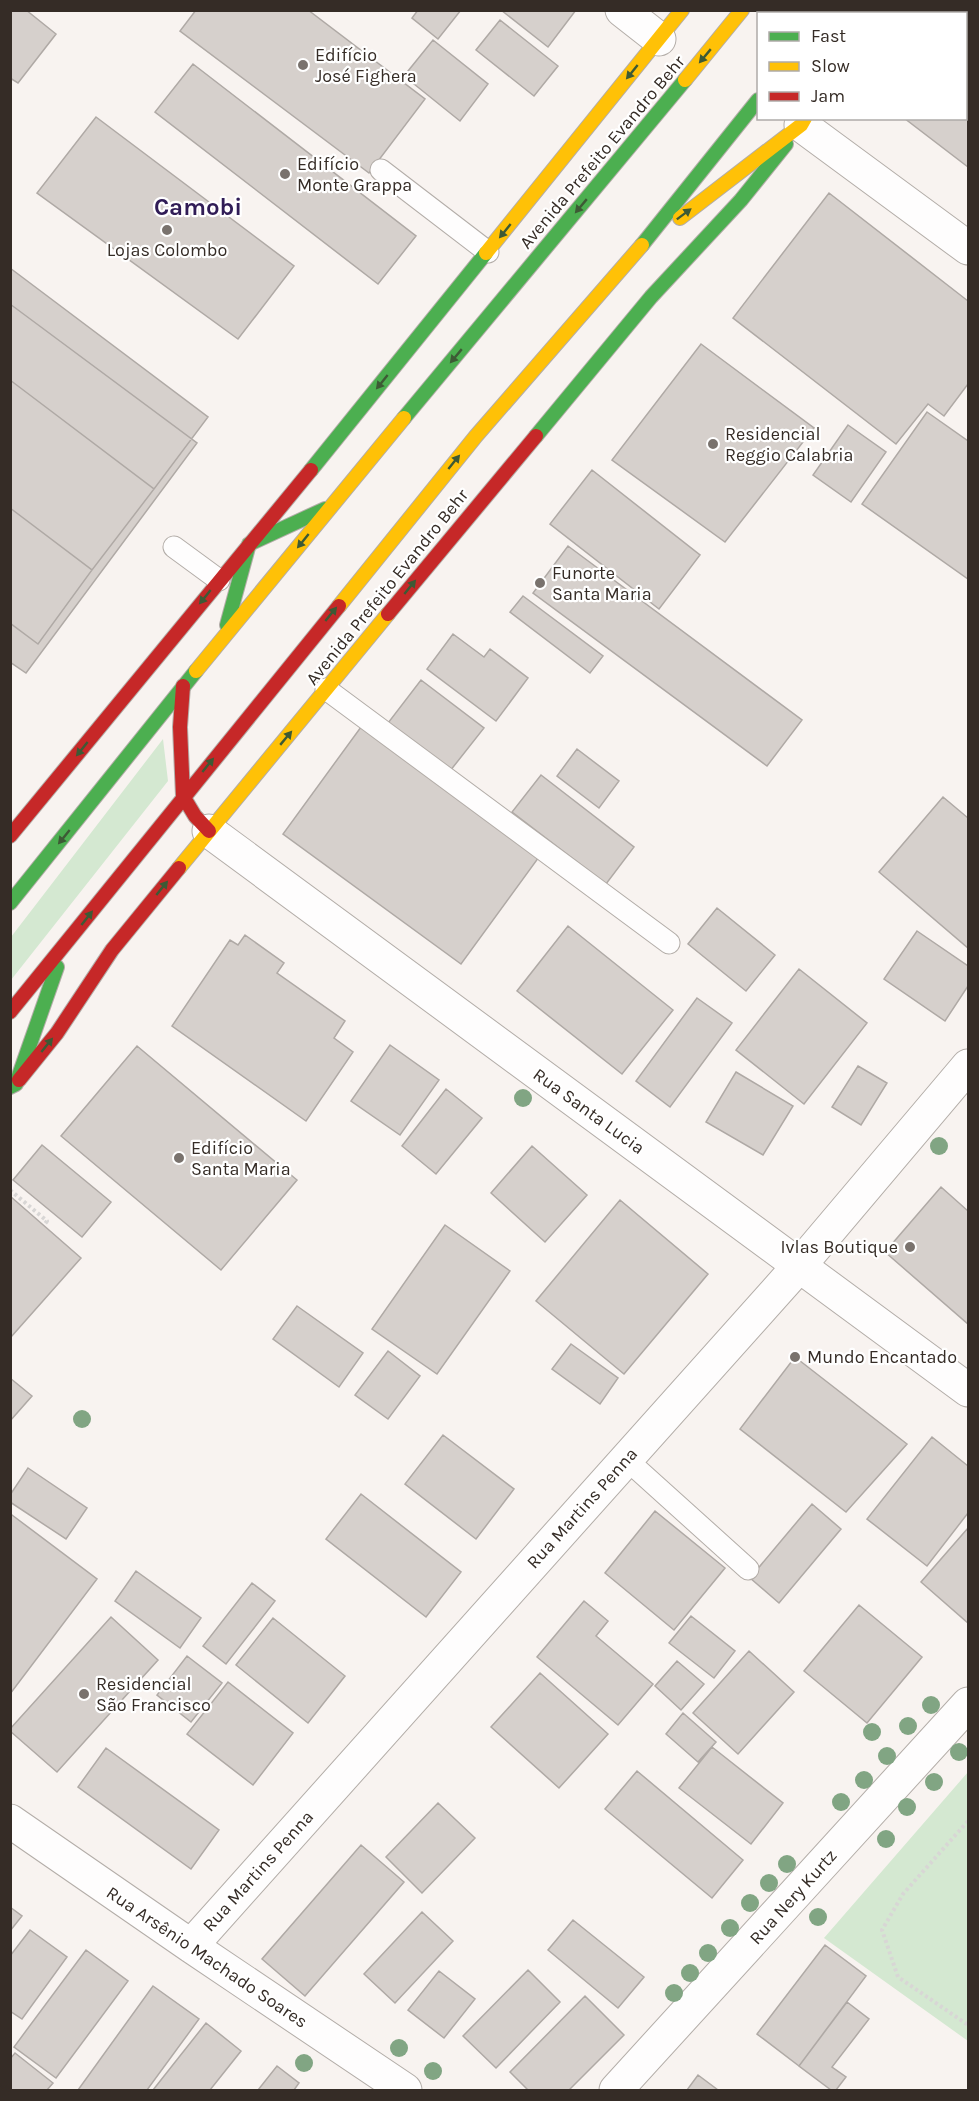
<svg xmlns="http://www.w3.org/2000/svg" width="979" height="2101" font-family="Karla,sans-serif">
  <rect width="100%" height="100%" fill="#f8f3f0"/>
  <path fill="#d4e8d1" d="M 163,739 L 168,781 L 11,980 L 11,937 Z
    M 968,1772 L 968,2041 L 824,1938 Z"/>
  <path fill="#d6d0cc" stroke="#afa9a5" stroke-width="1.5" d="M 10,10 L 26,10 L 56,34 L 18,83 L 10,78 Z
    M 196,10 L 308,10 L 425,99 L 369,173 L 180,31 Z
    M 418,10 L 461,10 L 438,39 L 412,18 Z
    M 501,10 L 576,10 L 548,47 Z
    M 500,20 L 558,66 L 534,96 L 476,50 Z
    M 433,40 L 488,84 L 460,121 L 404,76 Z
    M 193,64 L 416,236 L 378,284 L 155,112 Z
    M 966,86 L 968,88 L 968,167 L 904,118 L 966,118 Z
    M 96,117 L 294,266 L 238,339 L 37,193 Z
    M 829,193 L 968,301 L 968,384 L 944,416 L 928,404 L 896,444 L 733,318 Z
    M 10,268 L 208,417 L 154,489 L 10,380 Z
    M 10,304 L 197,443 L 26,673 L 10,662 Z
    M 701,344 L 814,428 L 725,542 L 612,460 Z
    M 10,380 L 154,489 L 92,570 L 10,508 Z
    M 927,412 L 968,441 L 968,579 L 862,504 Z
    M 848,425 L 886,452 L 851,502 L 813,475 Z
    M 592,470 L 700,555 L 659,609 L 550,524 Z
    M 10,508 L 92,570 L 38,644 L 10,623 Z
    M 568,546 L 802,720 L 767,766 L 533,593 Z
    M 523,596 L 603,656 L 590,673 L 510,612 Z
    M 453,634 L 484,657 L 490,649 L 528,678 L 496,721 L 427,669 Z
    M 421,680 L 484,728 L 450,771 L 388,723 Z
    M 361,727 L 539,857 L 461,964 L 283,834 Z
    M 577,749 L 619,781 L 599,808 L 557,776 Z
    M 541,775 L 634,847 L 606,884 L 512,812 Z
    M 943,797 L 968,818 L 968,948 L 879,872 Z
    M 717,908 L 775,955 L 746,991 L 688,944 Z
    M 568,926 L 673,1010 L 622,1074 L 517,991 Z
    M 917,931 L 968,966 L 968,986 L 945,1021 L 884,979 Z
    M 245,935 L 284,963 L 277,973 L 345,1021 L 334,1038 L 353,1052 L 306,1121 L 172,1026 L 230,940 L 238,945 Z
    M 799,969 L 867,1023 L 804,1104 L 736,1050 Z
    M 697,998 L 732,1023 L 670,1107 L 636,1081 Z
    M 390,1045 L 439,1080 L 400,1135 L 351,1101 Z
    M 137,1046 L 297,1180 L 221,1270 L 61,1136 Z
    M 858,1066 L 887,1083 L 861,1125 L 832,1107 Z
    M 736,1072 L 793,1106 L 763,1155 L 706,1122 Z
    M 446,1089 L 482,1118 L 436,1174 L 402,1146 Z
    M 42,1145 L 111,1202 L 82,1237 L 13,1180 Z
    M 532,1146 L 587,1195 L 545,1242 L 491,1193 Z
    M 941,1187 L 968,1211 L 968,1324 L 885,1252 Z
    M 10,1196 L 81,1258 L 11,1337 L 10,1337 Z
    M 620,1200 L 708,1274 L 624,1374 L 536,1301 Z
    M 445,1225 L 510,1271 L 437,1374 L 372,1329 Z
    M 297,1306 L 363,1353 L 339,1387 L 273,1339 Z
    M 571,1344 L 618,1378 L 600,1404 L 552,1369 Z
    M 388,1351 L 420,1376 L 388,1419 L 355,1395 Z
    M 795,1357 L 907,1444 L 846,1512 L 740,1429 Z
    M 10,1378 L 32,1396 L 10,1421 Z
    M 443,1435 L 514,1489 L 476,1539 L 405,1484 Z
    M 932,1437 L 968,1466 L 968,1513 L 927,1566 L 867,1519 Z
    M 28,1468 L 87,1508 L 66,1539 L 10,1502 L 10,1495 Z
    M 361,1494 L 461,1572 L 426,1617 L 326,1539 Z
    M 812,1504 L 841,1529 L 779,1603 L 750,1578 Z
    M 655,1511 L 725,1568 L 674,1630 L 605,1573 Z
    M 12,1515 L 97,1579 L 10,1694 L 10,1517 Z
    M 968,1528 L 968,1623 L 921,1582 Z
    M 136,1571 L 201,1618 L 180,1648 L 115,1601 Z
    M 252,1583 L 275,1601 L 226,1664 L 203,1646 Z
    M 584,1601 L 608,1621 L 596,1636 L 653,1684 L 618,1725 L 537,1657 Z
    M 859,1605 L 922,1657 L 867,1723 L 804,1671 Z
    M 691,1616 L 735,1651 L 714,1678 L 669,1643 Z
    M 111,1617 L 158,1660 L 57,1772 L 10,1731 L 10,1729 Z
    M 273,1618 L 345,1676 L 308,1723 L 236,1665 Z
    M 749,1651 L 794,1692 L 738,1754 L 693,1713 Z
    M 187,1656 L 222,1683 L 191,1722 L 157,1695 Z
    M 677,1661 L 704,1684 L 681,1710 L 655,1686 Z
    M 540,1673 L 608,1734 L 559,1788 L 491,1727 Z
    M 228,1682 L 293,1733 L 253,1785 L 187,1734 Z
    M 683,1713 L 716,1742 L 698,1762 L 666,1734 Z
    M 712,1747 L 783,1803 L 751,1844 L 679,1788 Z
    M 106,1748 L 219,1830 L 191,1869 L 78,1787 Z
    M 637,1771 L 743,1860 L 712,1898 L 605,1809 Z
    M 438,1803 L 475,1838 L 422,1893 L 386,1857 Z
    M 361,1845 L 404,1882 L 305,1996 L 262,1959 Z
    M 10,1907 L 22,1916 L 10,1931 Z
    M 422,1912 L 453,1941 L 395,2003 L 364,1974 Z
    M 573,1920 L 644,1977 L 618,2008 L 548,1950 Z
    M 30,1930 L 67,1957 L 22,2019 L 10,2011 L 10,1956 Z
    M 825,1945 L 866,1976 L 799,2066 L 757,2034 Z
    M 86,1950 L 128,1981 L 56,2078 L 14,2047 Z
    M 528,1970 L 560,2002 L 496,2068 L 463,2036 Z
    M 439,1971 L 475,1999 L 444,2038 L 408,2010 Z
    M 153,1986 L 199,2019 L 147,2090 L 78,2090 Z
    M 585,1996 L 624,2035 L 569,2090 L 528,2090 L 510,2072 Z
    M 847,2002 L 869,2019 L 832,2067 L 846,2077 L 836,2090 L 831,2090 L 799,2066 Z
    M 206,2023 L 241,2051 L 210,2090 L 153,2090 Z
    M 15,2053 L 53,2083 L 47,2090 L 10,2090 L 10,2059 Z
    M 277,2066 L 299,2083 L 294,2090 L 258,2090 Z
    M 698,2075 L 718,2090 L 687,2090 Z"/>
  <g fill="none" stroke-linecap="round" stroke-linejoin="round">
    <defs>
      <path id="lane" d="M 381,170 L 488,252
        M 174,547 L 219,580
        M 326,689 L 669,943
        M 626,1459 L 748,1569"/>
      <path id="street" d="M 622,10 L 659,39
        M 801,125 L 968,248
        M 209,831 L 968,1390
        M 10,1821 L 191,1946 L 405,2090
        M 191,1946 L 799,1266 L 968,1066
        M 616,2090 L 968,1704"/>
      <path id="fast" d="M 642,245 L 758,100
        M 404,418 L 685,80
        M 536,436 L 651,297 L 741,200 L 786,144
        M 311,470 L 486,253
        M 227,625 L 249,544 L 325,509
        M 10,903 L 196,671
        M 10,1087 L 16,1084 L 57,967"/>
      <path id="slow" d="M 828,14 L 831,10
        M 685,80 L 742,10
        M 680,218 L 801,125 L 805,118
        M 486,253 L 682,10
        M 339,606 L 476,436 L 642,245
        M 196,671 L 404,418
        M 179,868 L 388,614"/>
      <path id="jam" d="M 890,14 L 892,10
        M 388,614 L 536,436
        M 183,686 L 180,727 L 183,796 L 195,816 L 209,831
        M 10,836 L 311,470
        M 10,1012 L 339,606
        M 19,1080 L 57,1033 L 112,950 L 179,868"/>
    </defs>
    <use href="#lane" stroke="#b3ada8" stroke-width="23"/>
    <use href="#street" stroke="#b3ada8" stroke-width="35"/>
    <use href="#fast" stroke="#b3ada8" stroke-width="16"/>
    <use href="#slow" stroke="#b3ada8" stroke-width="16"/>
    <use href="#jam" stroke="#b3ada8" stroke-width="16"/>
    <path stroke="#d8d6d5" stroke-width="4" stroke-dasharray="3 3" stroke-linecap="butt" d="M 10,1190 L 47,1221 L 44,1225
      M 968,1821 L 903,1894 L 882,1930 L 898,1977 L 968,2025"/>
    <use href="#lane" stroke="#fefdfd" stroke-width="21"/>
    <use href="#street" stroke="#fefdfd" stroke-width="33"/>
    <use href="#fast" stroke="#4caf50" stroke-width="14"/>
    <use href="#slow" stroke="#ffc107" stroke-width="14"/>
    <use href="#jam" stroke="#c62828" stroke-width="14"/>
  </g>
  <g fill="#81a583">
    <circle cx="523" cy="1098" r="9"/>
    <circle cx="939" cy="1146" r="9"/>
    <circle cx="82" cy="1419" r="9"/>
    <circle cx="931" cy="1705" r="9"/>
    <circle cx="908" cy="1726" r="9"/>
    <circle cx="872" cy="1732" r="9"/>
    <circle cx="959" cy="1752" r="9"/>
    <circle cx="887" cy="1756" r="9"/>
    <circle cx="864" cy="1780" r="9"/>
    <circle cx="934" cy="1782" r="9"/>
    <circle cx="841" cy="1802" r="9"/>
    <circle cx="907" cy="1807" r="9"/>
    <circle cx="886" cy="1839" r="9"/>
    <circle cx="787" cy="1864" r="9"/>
    <circle cx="769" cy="1883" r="9"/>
    <circle cx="750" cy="1903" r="9"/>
    <circle cx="818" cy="1917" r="9"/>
    <circle cx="730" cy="1928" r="9"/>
    <circle cx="708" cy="1953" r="9"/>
    <circle cx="690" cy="1973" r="9"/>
    <circle cx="674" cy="1993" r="9"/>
    <circle cx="399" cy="2048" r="9"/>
    <circle cx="304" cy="2063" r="9"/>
    <circle cx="433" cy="2071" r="9"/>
  </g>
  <defs><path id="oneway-solid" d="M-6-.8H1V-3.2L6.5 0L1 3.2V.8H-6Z" transform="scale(1.5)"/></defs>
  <g fill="#3d5a35">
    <use href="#oneway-solid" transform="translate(705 56) rotate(130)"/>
    <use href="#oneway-solid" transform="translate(632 72) rotate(129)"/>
    <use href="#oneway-solid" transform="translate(581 206) rotate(130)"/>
    <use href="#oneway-solid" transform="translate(684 214) rotate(-37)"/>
    <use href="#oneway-solid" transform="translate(505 231) rotate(129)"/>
    <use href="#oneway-solid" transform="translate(456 356) rotate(130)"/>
    <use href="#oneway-solid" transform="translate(382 382) rotate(129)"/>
    <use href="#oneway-solid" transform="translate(454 462) rotate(-51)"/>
    <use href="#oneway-solid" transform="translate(303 541) rotate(129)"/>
    <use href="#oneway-solid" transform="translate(410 587) rotate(-51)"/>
    <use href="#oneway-solid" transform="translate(205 597) rotate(129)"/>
    <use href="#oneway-solid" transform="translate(331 614) rotate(-51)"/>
    <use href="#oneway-solid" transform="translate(286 738) rotate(-50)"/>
    <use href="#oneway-solid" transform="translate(82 749) rotate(129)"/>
    <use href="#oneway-solid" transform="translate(208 765) rotate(-51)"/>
    <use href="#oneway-solid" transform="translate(64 837) rotate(129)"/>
    <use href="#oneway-solid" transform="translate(162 888) rotate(-51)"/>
    <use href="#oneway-solid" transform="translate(87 918) rotate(-52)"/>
    <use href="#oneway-solid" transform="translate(47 1045) rotate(-51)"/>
  </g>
  <g fill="#79726d" stroke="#fff" stroke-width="2">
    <circle cx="303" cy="65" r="6"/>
    <circle cx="285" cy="174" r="6"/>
    <circle cx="167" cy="230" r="6"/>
    <circle cx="713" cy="444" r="6"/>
    <circle cx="540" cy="583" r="6"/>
    <circle cx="179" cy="1158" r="6"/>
    <circle cx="910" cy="1247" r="6"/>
    <circle cx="795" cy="1357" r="6"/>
    <circle cx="84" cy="1694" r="6"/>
  </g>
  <g text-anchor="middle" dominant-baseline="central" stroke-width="4.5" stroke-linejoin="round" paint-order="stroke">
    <g font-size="18" fill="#352c26" stroke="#fff" text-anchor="start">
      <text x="315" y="55">Edifício<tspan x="315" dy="21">José Fighera</tspan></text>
      <text x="297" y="164">Edifício<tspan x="297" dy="21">Monte Grappa</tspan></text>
      <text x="167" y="250" text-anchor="middle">Lojas Colombo</text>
      <text x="725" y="434">Residencial<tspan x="725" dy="21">Reggio Calabria</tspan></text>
      <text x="552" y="573">Funorte<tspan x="552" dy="21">Santa Maria</tspan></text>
      <text x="191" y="1148">Edifício<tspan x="191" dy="21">Santa Maria</tspan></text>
      <text x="898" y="1247" text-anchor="end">Ivlas Boutique</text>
      <text x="807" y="1357">Mundo Encantado</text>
      <text x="96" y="1684">Residencial<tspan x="96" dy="21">São Francisco</tspan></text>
    </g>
    <g font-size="18" fill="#352c26" stroke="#fff">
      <text transform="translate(602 152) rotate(-50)">Avenida Prefeito Evandro Behr</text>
      <text transform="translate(387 587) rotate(-51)">Avenida Prefeito Evandro Behr</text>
      <text transform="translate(589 1111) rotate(36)">Rua Santa Lucia</text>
      <text transform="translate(582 1508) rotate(-48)">Rua Martins Penna</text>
      <text transform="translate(258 1871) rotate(-48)">Rua Martins Penna</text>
      <text transform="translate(793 1897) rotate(-48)">Rua Nery Kurtz</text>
      <text transform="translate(207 1957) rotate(34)">Rua Arsênio Machado Soares</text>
    </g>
    <g font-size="24" font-weight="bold" fill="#301c56" stroke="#fff">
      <text x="198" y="207">Camobi</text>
    </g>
  </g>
  <rect width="979" height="2101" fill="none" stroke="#352c26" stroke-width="24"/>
  <rect x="757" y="12" width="210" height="108" fill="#ffffff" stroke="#aeaba8" stroke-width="1.5"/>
  <rect x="769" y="32" width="30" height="9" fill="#4caf50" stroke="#aeaba8" stroke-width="1.5"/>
  <text x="811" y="42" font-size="18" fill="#352c26">Fast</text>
  <rect x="769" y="62" width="30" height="9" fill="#ffc107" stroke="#aeaba8" stroke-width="1.5"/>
  <text x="811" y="72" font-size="18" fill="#352c26">Slow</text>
  <rect x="769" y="92" width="30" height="9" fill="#c62828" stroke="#aeaba8" stroke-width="1.5"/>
  <text x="811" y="102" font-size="18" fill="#352c26">Jam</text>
</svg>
